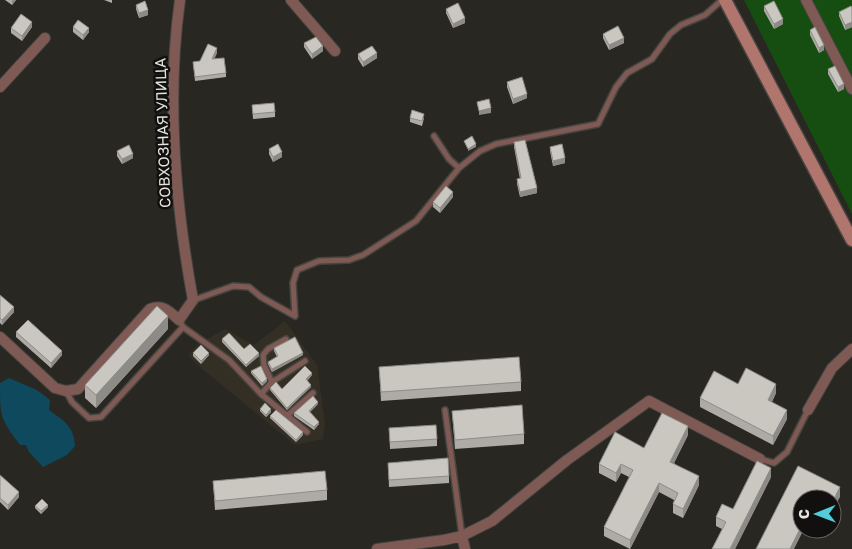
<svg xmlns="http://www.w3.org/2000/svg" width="852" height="549" font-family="'Golos Text',sans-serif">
  <rect width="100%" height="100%" fill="#292722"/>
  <path fill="#342f24" d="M 285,321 L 317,365 L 325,423 L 323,439 L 295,445 L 201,368 L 188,355 L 198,344 L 225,329 L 254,345 Z"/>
  <path fill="#154e10" d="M 744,0 L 852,0 L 852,214 Z"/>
  <path fill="#0f495e" d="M 9,378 L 37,390 L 50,400 L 49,410 C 64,421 74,426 75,446 L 67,455 L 43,467 L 29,452 L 26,445 L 20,445 C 0,418 0,417 0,383 Z"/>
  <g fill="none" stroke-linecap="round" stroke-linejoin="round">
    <defs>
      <path id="lane" d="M 434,136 L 449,159 L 459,168 L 480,151 L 496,144 L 598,124 L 616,87 L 627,73 L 652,59 L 670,34 L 681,25 L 705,15 L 722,0
        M 194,300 L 233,286 L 249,287 L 261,297 L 295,316 L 293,283 L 297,270 L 319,261 L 349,260 L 363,255 L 416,221 L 459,168
        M 183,327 L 229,360 L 261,394 L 307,432
        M 272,382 L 264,365 L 263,355 L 268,349 L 286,339
        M 66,391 L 72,402 L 89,418 L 101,417 L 183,327 L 179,320
        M 261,394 L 272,382 L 305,361
        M 445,410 L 462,536
        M 288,415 L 313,393
        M 760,459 L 774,463 L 787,452 L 808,410"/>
      <path id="street" d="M 291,0 L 335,51
        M 806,0 L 852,89
        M 0,87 L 45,38
        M 0,337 L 55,388 L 66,391 L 78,389 L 150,309 C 163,304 169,311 179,320 L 193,300 C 175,202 166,99 180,0
        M 808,410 L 832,368 L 852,349
        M 462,536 L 465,549
        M 377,549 L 444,540 L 462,536 L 492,521 L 567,460 L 649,401 L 760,459"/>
      <path id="secondary" d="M 725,0 L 852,240"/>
    </defs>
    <use href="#lane" stroke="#474540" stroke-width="8"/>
    <use href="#street" stroke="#474540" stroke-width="12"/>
    <use href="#secondary" stroke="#474540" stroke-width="15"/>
    <use href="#lane" stroke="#7f5a54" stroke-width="5"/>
    <use href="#street" stroke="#7f5a54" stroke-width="10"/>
    <use href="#secondary" stroke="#b0756c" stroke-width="12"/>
  </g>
  <path fill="#aeaba6" d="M 5,0 L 16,0 L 12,5 Z
    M 104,0 L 112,0 L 112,3 Z
    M 136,5 L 148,15 L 139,18 L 136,9 Z
    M 764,6 L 783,24 L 774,29 L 764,11 Z
    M 852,8 L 852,27 L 845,30 L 839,16 L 839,12 Z
    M 446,9 L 465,23 L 453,28 L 446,13 Z
    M 32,27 L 22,41 L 11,33 L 11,28 Z
    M 73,27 L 89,32 L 83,40 L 73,32 Z
    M 810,30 L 824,50 L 819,53 L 810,35 Z
    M 603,34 L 624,43 L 609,50 L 603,38 Z
    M 304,43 L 323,51 L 312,59 L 304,47 Z
    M 217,53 L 214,59 L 226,73 L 226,77 L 195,81 L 193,62 L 200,61 Z
    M 358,54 L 377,58 L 363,67 L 358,59 Z
    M 828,69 L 844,89 L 838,92 L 828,74 Z
    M 507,82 L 527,98 L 513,104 L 507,87 Z
    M 252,105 L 275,112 L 275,117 L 253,119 Z
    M 410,118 L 424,118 L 422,126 L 410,122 Z
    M 514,142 L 537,193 L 520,197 L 517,184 L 517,179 L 520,179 L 514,147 Z
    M 550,147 L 565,163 L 553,166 L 550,151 Z
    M 269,149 L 282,157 L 273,162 L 269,154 Z
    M 117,151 L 133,158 L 122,164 L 117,156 Z
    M 453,197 L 440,213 L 433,207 L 433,202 Z
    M 0,295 L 14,312 L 2,325 L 0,323 Z
    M 168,329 L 96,408 L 85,398 L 85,385 Z
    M 16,332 L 62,355 L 51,368 L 16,337 Z
    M 222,339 L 244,349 L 259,356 L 246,367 L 222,342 Z
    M 274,348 L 303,355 L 272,372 L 268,364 L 268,362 L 277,357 L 274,351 Z
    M 193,353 L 209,355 L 201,364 L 193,356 Z
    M 379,367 L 521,382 L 521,391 L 381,401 Z
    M 251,371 L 267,381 L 262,386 L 251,373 Z
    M 312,375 L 307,381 L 311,387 L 287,410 L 270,390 L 270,388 L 282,389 Z
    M 738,384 L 776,393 L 772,402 L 787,419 L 773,445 L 700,407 L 700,398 Z
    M 318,404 L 310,412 L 319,424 L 314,430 L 294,416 L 294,413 Z
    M 260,409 L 271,412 L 266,417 L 260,411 Z
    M 452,411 L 524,434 L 524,444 L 455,449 Z
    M 270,416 L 303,435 L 296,442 L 270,418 Z
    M 389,428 L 437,439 L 437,446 L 390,449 Z
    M 688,435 L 674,463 L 699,485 L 683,518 L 673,513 L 673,504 L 674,500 L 659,492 L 630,549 L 604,536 L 604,527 L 629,477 L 621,473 L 616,482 L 599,473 L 599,464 L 644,448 Z
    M 388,463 L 449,476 L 449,483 L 389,487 Z
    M 798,466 L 840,497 L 832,499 L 802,499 Z
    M 0,475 L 19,497 L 8,510 L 0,502 Z
    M 771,477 L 735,549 L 712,549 L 722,529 L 716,526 L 716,517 L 733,509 Z
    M 213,481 L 327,490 L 327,500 L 215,510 Z
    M 35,506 L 48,507 L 41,514 L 35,508 Z"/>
  <path fill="#8d8b87" d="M 12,0 L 16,0 L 12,5 Z
    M 148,10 L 148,15 L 139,18 L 139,13 Z
    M 465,18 L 465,23 L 453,28 L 453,24 Z
    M 783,19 L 783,24 L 774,29 L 774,24 Z
    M 32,22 L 32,27 L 22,41 L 22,36 Z
    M 852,22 L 852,27 L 845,30 L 845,25 Z
    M 89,28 L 89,32 L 83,40 L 83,35 Z
    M 624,38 L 624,43 L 609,50 L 609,45 Z
    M 824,45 L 824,50 L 819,53 L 819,48 Z
    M 323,46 L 323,51 L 312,59 L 312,54 Z
    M 217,48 L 217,53 L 212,64 L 212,59 Z
    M 377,53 L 377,58 L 363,67 L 363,62 Z
    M 844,84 L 844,89 L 838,92 L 838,87 Z
    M 527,94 L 527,98 L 513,104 L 513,99 Z
    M 491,108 L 491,113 L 479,115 L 479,111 Z
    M 476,144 L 476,147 L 468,151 L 468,149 Z
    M 282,152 L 282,157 L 273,162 L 273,157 Z
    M 133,154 L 133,158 L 122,164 L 122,159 Z
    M 565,158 L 565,163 L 553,166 L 553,161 Z
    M 537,188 L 537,193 L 520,197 L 520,192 Z
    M 453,192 L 453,197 L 440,213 L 440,208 Z
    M 14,307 L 14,312 L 2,325 L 2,320 Z
    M 168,316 L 168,329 L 96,408 L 96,395 Z
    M 62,351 L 62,355 L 51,368 L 51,363 Z
    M 209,353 L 209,355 L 201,364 L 201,361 Z
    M 259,353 L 259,356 L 246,367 L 246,365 Z
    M 303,353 L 303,355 L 272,372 L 272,369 Z
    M 312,373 L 312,375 L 306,382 L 306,379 Z
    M 267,379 L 267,381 L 262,386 L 262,383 Z
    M 776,384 L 776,393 L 768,409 L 768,400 Z
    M 311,385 L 311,387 L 287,410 L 287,408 Z
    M 318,402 L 318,404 L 309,413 L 309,411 Z
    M 271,409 L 271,412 L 266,417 L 266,415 Z
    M 787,410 L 787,419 L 773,445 L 773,436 Z
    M 319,422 L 319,424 L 314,430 L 314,427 Z
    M 688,426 L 688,435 L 670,471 L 670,462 Z
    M 303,432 L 303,435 L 296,442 L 296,440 Z
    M 621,464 L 621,473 L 616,482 L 616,473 Z
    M 771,468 L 771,477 L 735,549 L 730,549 Z
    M 699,476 L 699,485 L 683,518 L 683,509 Z
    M 659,483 L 659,492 L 630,549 L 630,540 Z
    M 840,487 L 840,497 L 832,512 L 832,503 Z
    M 19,492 L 19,497 L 8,510 L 8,505 Z
    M 48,505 L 48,507 L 41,514 L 41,511 Z
    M 802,525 L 802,529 L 804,529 L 794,549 L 790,549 Z"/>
  <path fill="#cac7c1" stroke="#8d8b87" d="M 145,1 L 148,10 L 139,13 L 136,5 Z
    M 774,1 L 783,19 L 774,24 L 764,6 Z
    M 458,3 L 465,18 L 453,24 L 446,9 Z
    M 851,6 L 852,8 L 852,22 L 845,25 L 839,12 Z
    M 21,14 L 32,22 L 22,36 L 11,28 Z
    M 78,20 L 89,28 L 83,35 L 73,27 Z
    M 618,26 L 624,38 L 609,45 L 603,34 Z
    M 815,27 L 824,45 L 819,48 L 810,30 Z
    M 316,37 L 323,46 L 312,54 L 304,43 Z
    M 208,44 L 217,48 L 212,59 L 224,58 L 226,73 L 195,77 L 193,62 L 200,61 Z
    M 372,46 L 377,53 L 363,62 L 358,54 Z
    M 835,66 L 844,84 L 838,87 L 828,69 Z
    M 522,77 L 527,94 L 513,99 L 507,82 Z
    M 489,99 L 491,108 L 479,111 L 477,102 Z
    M 274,103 L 275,112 L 253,114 L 252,105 Z
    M 412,110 L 424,114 L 422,121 L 410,118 Z
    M 472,136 L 476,144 L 468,149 L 464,141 Z
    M 525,140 L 537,188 L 520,192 L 517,179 L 521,178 L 514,142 Z
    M 278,144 L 282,152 L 273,157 L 269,149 Z
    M 562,144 L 565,158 L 553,161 L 550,147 Z
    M 129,145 L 133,154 L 122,159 L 117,151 Z
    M 446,186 L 453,192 L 440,208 L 433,202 Z
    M 0,295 L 14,307 L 2,320 L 0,318 Z
    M 157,306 L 168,316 L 96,395 L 85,385 Z
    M 28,320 L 62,351 L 51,363 L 16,332 Z
    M 229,333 L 244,349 L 250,344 L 259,353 L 246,365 L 222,339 Z
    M 295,337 L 303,353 L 272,369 L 268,362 L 278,356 L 274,348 Z
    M 201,345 L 209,353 L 201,361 L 193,353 Z
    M 519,357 L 521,382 L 381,392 L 379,367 Z
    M 261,366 L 267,379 L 262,383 L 251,371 Z
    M 305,366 L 312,373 L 306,379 L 311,385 L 287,408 L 270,388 L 276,382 L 282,389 Z
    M 746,368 L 776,384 L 768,400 L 787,410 L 773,436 L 700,398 L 714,371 L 738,384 Z
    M 313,396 L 318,402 L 309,411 L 319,422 L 314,427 L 294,413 Z
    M 265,403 L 271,409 L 266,415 L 260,409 Z
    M 522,405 L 524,434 L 455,440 L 452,411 Z
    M 276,410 L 303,432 L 296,440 L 270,416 Z
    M 662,413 L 688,426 L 670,462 L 699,476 L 683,509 L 673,504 L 678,493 L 659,483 L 630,540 L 604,527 L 633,470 L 621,464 L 616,473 L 599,464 L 615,432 L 644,448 Z
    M 436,425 L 437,439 L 390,442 L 389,428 Z
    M 448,458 L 449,476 L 389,480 L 388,463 Z
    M 757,461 L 771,468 L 730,549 L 712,549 L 726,522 L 716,517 L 722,504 L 733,509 Z
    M 798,466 L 840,487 L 832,503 L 832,499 L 824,499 L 817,495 L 815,499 L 802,499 L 802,525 L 790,549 L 756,549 Z
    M 325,471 L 327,490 L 215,501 L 213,481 Z
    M 0,475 L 19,492 L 8,505 L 0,498 Z
    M 42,499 L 48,505 L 41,511 L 35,506 Z"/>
  <g text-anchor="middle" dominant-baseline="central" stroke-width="5" stroke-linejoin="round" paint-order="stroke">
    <g font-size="15" fill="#e5e4e0" stroke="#11100e">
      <text transform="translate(162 133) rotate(-92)">СОВХОЗНАЯ УЛИЦА</text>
    </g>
  </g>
  <g transform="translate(817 514) rotate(269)"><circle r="24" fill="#11100e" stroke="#666562"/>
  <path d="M0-4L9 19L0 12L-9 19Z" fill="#53cbdb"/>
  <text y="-8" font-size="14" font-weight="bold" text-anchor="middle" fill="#e5e4e0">С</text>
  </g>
</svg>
